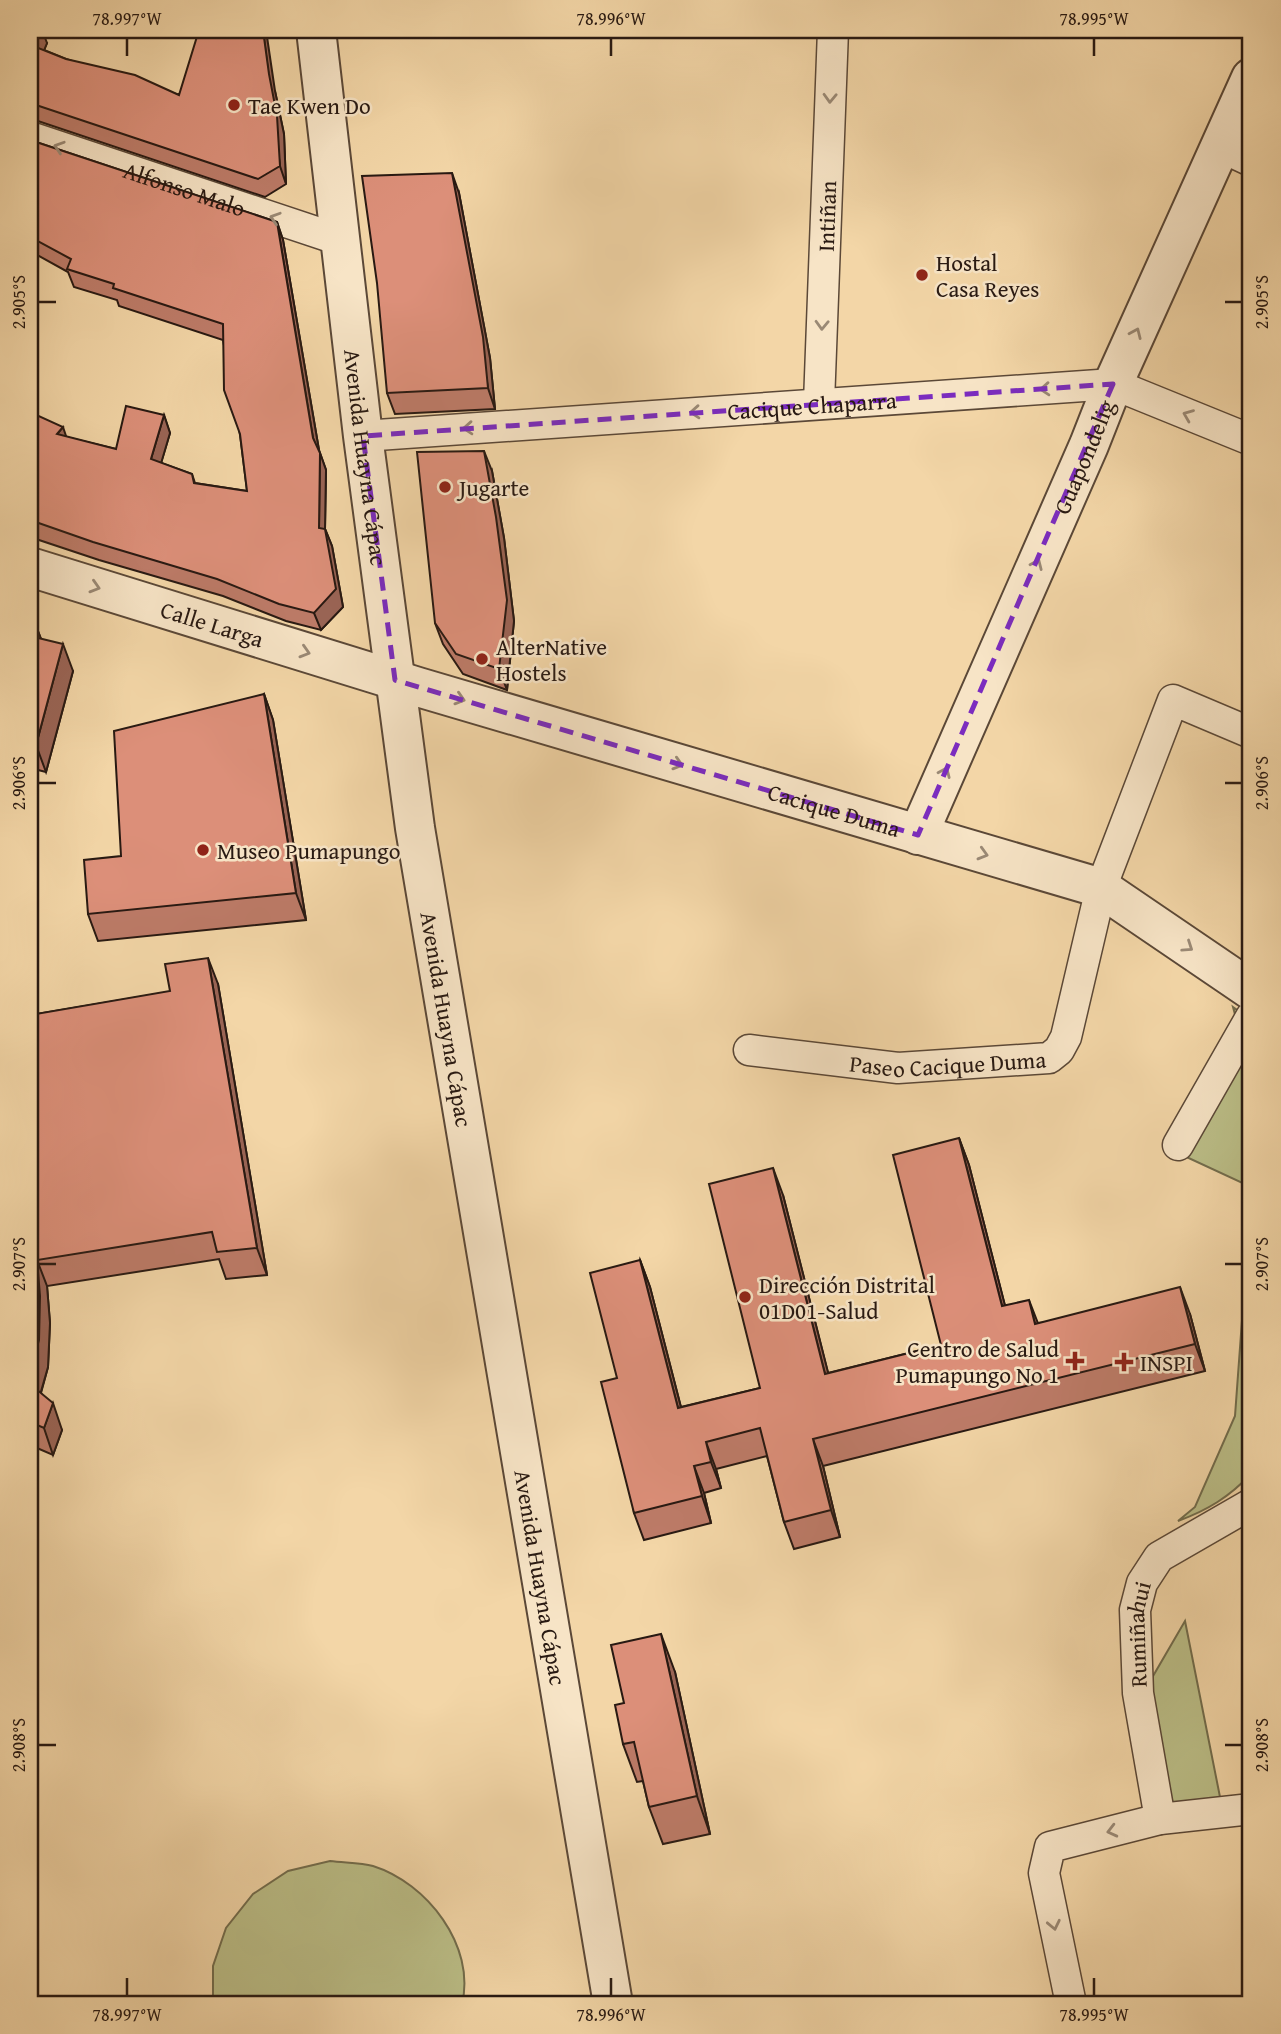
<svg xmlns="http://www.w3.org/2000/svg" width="1281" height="2034" font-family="'Gentium Book Plus',serif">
  <rect width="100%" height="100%" fill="#f3d6a7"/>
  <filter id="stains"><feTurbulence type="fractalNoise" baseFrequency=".00286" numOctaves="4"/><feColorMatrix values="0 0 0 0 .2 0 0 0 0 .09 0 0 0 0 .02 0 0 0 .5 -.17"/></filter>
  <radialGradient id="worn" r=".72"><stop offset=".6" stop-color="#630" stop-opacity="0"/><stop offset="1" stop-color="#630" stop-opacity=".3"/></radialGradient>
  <path fill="#bbbe87" stroke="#726c4c" stroke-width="2" d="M 1233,1007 L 1251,1020 L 1251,1187 L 1167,1148 L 1237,1022 Z
    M 1251,1197 L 1251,1474 C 1229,1497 1208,1510 1178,1521 L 1195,1507 L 1235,1416 Z
    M 1185,1621 L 1221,1802 L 1175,1804 L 1170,1799 L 1149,1683 Z
    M 330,1861 C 344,1863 360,1862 373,1866 C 427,1883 476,1946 462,2004 L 213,2004 L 213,1966 L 226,1928 L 253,1894 L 288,1871 Z"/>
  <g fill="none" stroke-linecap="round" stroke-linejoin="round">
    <defs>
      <g id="minor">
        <path id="s1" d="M 30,137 L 340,240"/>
        <path d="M 1221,147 L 1251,161"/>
        <path id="s2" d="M 819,403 L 833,30"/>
        <path id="s3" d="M 363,436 L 1113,384 L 1251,440"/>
        <path id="s4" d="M 749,1050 L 898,1068 L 1049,1058 L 1059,1050 L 1066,1037 L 1101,888 L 1173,700 L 1251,733"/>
        <path d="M 1178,1145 L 1251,1017"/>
        <path id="s5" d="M 1160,1819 L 1138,1693 L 1135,1610 L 1142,1583 L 1159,1557 L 1251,1504"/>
        <path d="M 1071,2004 L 1044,1873 L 1050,1847 L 1160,1819 L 1251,1809"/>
      </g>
      <g id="tertiary">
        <path id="s6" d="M 316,30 L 363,436 L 415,828 L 613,2004"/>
        <path id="s7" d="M 30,567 L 418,687 L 1101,888 L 1251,990"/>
        <path id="s8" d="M 918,835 L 1089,445 L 1113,384 L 1251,78"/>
      </g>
    </defs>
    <use href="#minor" stroke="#5b4837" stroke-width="33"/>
    <use href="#tertiary" stroke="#5b4837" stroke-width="42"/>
    <use href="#minor" stroke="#f7e4c6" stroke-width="30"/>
    <use href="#tertiary" stroke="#f7e4c6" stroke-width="38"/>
  </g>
  <path fill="#bd7b68" stroke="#281912" stroke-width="2" d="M 30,30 L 47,43 L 44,50 L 66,59 L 179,95 L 275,91 L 284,134 L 286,184 L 265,197 L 35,120 L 30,120 Z
    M 30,140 L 277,222 L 283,240 L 319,450 L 326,470 L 325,529 L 332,546 L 343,607 L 321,630 L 286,621 L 223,596 L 99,560 L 39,540 L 30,535 L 30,406 L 32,413 L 66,437 L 116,449 L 164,415 L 170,433 L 161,463 L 192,474 L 195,483 L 247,491 L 240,435 L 223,340 L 119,306 L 117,300 L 74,287 L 68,272 L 30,251 Z
    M 459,193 L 490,358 L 495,409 L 395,414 L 387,393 Z
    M 492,471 L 504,538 L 514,621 L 507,690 L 463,674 L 443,644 L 435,623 Z
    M 30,617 L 33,618 L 41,639 L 73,671 L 46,772 L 30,768 Z
    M 264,694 L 273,720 L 306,920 L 98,941 L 88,914 L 121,856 Z
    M 218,984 L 267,1275 L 226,1279 L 219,1259 L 47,1286 L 50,1323 L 48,1367 L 41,1393 L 62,1430 L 53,1455 L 30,1445 L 30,1015 Z
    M 959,1138 L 969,1165 L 1005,1306 L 1037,1323 L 1190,1314 L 1205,1371 L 823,1466 L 840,1537 L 794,1549 L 784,1522 L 767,1456 L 716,1469 L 721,1488 L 704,1493 L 711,1523 L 644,1540 L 634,1513 L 617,1378 L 640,1260 L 650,1287 L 681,1407 L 760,1388 L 783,1195 L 828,1373 L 941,1345 Z
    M 675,1672 L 710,1834 L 663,1844 L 649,1807 L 643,1781 L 637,1782 L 623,1744 L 624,1703 Z"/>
  <path fill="#9a6455" stroke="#281912" stroke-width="2" d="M 38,30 L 42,30 L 47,43 L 39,63 L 33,46 Z
    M 263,30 L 266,30 L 275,91 L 284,134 L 286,184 L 280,166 Z
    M 452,173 L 459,193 L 490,358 L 495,409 L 488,388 Z
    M 277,222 L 283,240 L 320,456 L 313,438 Z
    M 164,415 L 170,433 L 157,477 L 151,459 Z
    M 63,427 L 69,445 L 57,434 Z
    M 484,451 L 492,471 L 504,538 L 514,621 L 507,690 L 499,669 Z
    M 320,453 L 326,470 L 325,529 L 332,546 L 343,607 L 321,630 L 314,613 L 319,528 Z
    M 33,618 L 43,644 L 30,639 L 30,631 Z
    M 63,644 L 73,671 L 46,772 L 36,745 Z
    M 264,694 L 273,720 L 306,920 L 296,893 Z
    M 208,958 L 218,984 L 267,1275 L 257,1248 Z
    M 959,1138 L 969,1165 L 1012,1333 L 1002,1306 Z
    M 773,1168 L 783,1195 L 835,1400 L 825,1374 Z
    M 37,1260 L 47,1286 L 50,1323 L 48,1367 L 36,1409 L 30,1390 L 30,1371 Z
    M 640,1260 L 650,1287 L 688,1435 L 678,1408 Z
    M 1180,1287 L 1190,1314 L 1205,1371 L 1195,1344 Z
    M 1029,1300 L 1039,1326 L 1035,1324 Z
    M 53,1403 L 62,1430 L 53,1455 L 44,1428 Z
    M 813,1439 L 823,1466 L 840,1537 L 831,1510 Z
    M 706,1442 L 716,1469 L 721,1488 L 711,1462 Z
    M 694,1466 L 704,1493 L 711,1523 L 702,1496 Z
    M 661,1634 L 675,1672 L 710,1834 L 697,1796 Z"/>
  <path fill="#dc8f79" stroke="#281912" stroke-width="2" d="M 30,30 L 38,30 L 33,46 L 66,59 L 135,75 L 179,95 L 199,30 L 263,30 L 269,74 L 277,116 L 280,166 L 258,179 L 30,103 Z
    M 30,140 L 277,222 L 313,438 L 320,453 L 319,528 L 325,529 L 336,589 L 314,613 L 279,604 L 217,579 L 93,542 L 30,520 L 30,412 L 63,427 L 57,434 L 116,449 L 126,406 L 164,415 L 151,459 L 192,474 L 194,483 L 247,491 L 240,434 L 224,390 L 223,324 L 113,288 L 114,284 L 67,269 L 71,259 L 30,237 Z
    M 452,173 L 483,337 L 488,388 L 387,393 L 377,283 L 362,176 Z
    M 484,451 L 496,517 L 507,600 L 499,669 L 456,654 L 435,623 L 417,452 Z
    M 30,617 L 33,618 L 30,631 Z
    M 30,636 L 63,644 L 36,745 L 30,744 Z
    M 264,694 L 296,893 L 88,914 L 84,860 L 121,856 L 114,731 Z
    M 208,958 L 257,1248 L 217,1252 L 212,1232 L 37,1260 L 40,1296 L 39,1340 L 30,1371 L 30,1015 L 170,991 L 165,964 Z
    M 959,1138 L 1002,1306 L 1029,1300 L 1035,1324 L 1180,1287 L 1195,1344 L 813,1439 L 831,1510 L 784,1522 L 760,1428 L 706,1442 L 711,1462 L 694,1466 L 702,1496 L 634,1513 L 601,1382 L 617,1378 L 590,1273 L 640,1260 L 678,1408 L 760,1388 L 709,1184 L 773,1168 L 825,1374 L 941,1345 L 893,1155 Z
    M 30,1384 L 53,1403 L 44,1428 L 30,1422 Z
    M 661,1634 L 697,1796 L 649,1807 L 634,1742 L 623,1744 L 615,1705 L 624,1703 L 611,1645 Z"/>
  <defs><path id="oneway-chevron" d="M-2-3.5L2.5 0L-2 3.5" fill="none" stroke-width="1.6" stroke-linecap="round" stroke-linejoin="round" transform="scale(1.75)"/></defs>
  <g stroke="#9a8975">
    <use href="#oneway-chevron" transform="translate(830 98) rotate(92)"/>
    <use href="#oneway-chevron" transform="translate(59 147) rotate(-162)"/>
    <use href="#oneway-chevron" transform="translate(275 218) rotate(-162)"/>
    <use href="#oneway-chevron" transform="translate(822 325) rotate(92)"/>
    <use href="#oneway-chevron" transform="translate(1136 333) rotate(-66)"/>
    <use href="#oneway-chevron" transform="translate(1045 389) rotate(176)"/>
    <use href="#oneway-chevron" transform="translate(695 412) rotate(176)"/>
    <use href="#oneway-chevron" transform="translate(1188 415) rotate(-158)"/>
    <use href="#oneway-chevron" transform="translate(468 428) rotate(176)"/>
    <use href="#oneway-chevron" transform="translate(1037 564) rotate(-66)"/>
    <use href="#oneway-chevron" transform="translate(95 587) rotate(17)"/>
    <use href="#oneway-chevron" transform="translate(305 652) rotate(17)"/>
    <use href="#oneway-chevron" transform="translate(460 699) rotate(17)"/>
    <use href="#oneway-chevron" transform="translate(678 764) rotate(17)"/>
    <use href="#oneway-chevron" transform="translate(945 772) rotate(-66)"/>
    <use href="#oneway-chevron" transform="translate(983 854) rotate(16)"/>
    <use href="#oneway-chevron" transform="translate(1188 947) rotate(34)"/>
    <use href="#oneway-chevron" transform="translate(1112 1831) rotate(166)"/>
    <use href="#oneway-chevron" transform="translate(1054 1925) rotate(78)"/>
  </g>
  <path fill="none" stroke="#7b2cbf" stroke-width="5" stroke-dasharray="14 9" stroke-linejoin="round" d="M 1113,384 L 918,835 L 395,680 L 363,436 Z"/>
  <path fill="none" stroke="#281912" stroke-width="2.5" d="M 127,38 L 127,56M 611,38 L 611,56M 1094,38 L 1094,56M 38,302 L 56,302M 1225,302 L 1242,302M 38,783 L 56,783M 1225,783 L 1242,783M 38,1264 L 56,1264M 1225,1264 L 1242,1264M 38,1745 L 56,1745M 1225,1745 L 1242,1745M 127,1978 L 127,1996M 611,1978 L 611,1996M 1094,1978 L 1094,1996"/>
  <g fill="#8f2418" stroke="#f7e4c6" stroke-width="2.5">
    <circle cx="234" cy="105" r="7"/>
    <circle cx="922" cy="275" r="7"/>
    <circle cx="445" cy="487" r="7"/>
    <circle cx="482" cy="659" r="7"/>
    <circle cx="203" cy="850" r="7"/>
    <circle cx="745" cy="1297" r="7"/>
    <path d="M1071.5 1350.5h7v7h7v7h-7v7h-7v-7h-7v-7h7z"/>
    <path d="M1120.5 1351.5h7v7h7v7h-7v7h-7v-7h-7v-7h7z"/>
  </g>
  <g text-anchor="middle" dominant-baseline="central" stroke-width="5" stroke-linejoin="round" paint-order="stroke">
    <g font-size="23" fill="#281912" stroke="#f7e4c6" text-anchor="start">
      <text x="248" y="105">Tae Kwen Do</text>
      <text x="936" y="262">Hostal<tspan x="936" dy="26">Casa Reyes</tspan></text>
      <text x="459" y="487">Jugarte</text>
      <text x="496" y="646">AlterNative<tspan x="496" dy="26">Hostels</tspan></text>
      <text x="217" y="850">Museo Pumapungo</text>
      <text x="759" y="1284">Dirección Distrital<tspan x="759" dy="26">01D01-Salud</tspan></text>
      <text x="1059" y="1348" text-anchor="end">Centro de Salud<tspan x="1059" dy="26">Pumapungo No 1</tspan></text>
      <text x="1140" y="1362">INSPI</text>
    </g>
    <g font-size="23" fill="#281912" stroke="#f7e4c6">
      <text stroke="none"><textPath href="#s1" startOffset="163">Alfonso Malo</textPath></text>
      <text stroke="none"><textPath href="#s2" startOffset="187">Intiñan</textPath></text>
      <text stroke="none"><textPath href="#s3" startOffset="450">Cacique Chaparra</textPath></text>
      <text stroke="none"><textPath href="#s8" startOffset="413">Guapondelig</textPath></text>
      <text stroke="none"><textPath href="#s6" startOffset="430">Avenida Huayna Cápac</textPath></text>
      <text stroke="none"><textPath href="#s7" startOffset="191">Calle Larga</textPath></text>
      <text stroke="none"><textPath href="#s7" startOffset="840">Cacique Duma</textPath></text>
      <text stroke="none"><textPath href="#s6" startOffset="998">Avenida Huayna Cápac</textPath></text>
      <text stroke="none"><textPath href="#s4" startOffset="200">Paseo Cacique Duma</textPath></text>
      <text stroke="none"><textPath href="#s6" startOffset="1564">Avenida Huayna Cápac</textPath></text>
      <text stroke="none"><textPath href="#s5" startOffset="187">Rumiñahui</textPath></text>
    </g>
  </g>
  <rect width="1281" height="2034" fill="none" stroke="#f3d6a7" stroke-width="77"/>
  <rect x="38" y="38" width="1204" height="1958" fill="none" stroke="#281912" stroke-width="2.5"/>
  <g font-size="18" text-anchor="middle" fill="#281912">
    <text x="127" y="25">78.997°W</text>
    <text x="611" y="25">78.996°W</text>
    <text x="1094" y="25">78.995°W</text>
    <text transform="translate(19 302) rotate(-90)" y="6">2.905°S</text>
    <text transform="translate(1262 302) rotate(-90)" y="6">2.905°S</text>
    <text transform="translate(19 783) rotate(-90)" y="6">2.906°S</text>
    <text transform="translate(1262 783) rotate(-90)" y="6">2.906°S</text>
    <text transform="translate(19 1264) rotate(-90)" y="6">2.907°S</text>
    <text transform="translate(1262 1264) rotate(-90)" y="6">2.907°S</text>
    <text transform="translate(19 1745) rotate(-90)" y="6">2.908°S</text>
    <text transform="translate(1262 1745) rotate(-90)" y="6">2.908°S</text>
    <text x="127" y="2021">78.997°W</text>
    <text x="611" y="2021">78.996°W</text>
    <text x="1094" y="2021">78.995°W</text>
  </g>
  <rect width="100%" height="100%" filter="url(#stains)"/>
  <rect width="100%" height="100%" fill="url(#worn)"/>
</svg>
